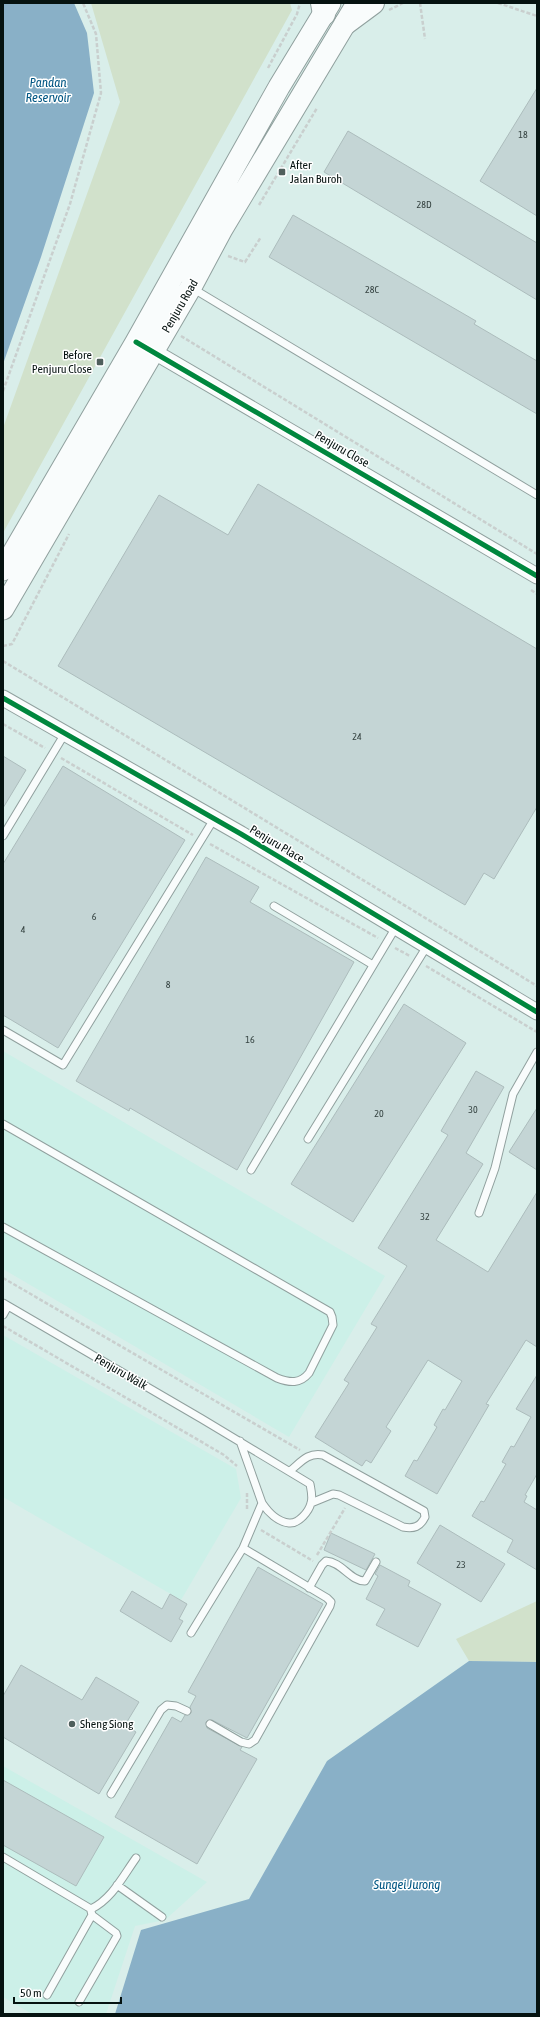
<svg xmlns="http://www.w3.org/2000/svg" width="540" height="2017" font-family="'Asap Condensed',sans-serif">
  <rect width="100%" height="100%" fill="#d9eeea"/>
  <path fill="#ccf0e8" d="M 3,1051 L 385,1276 L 289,1437 L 3,1269 Z
    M 3,1335 L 236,1469 L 241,1498 L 181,1600 L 3,1497 Z
    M 3,1766 L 207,1882 L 165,1920 L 135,1926 L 106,2014 L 32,2014 L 3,1997 Z"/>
  <path fill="#d1e1cb" d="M 91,3 L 290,3 L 292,10 L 3,533 L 3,428 L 120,102 Z
    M 537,1601 L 537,1662 L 469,1661 L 456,1639 Z"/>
  <path fill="#89b0c7" d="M 3,3 L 74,3 L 87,33 L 94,93 L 41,257 L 3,364 Z
    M 469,1661 L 537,1662 L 537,2014 L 115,2014 L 141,1930 L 249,1899 L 327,1761 Z"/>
  <path fill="#c4d5d5" stroke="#acbcbc" d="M 537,88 L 537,216 L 480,181 Z
    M 348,131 L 537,243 L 537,300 L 324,172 Z
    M 293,215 L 476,321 L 474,324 L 537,361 L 537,414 L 269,257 Z
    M 258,484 L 537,649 L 537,807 L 494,879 L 484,873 L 465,905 L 58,666 L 159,495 L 228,535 Z
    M 3,756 L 26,770 L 3,808 Z
    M 63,766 L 185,840 L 58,1048 L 3,1015 L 3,864 Z
    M 206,857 L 259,887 L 250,902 L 354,962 L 237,1170 L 130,1108 L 129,1111 L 76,1081 Z
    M 404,1004 L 466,1043 L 353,1222 L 291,1184 Z
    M 476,1071 L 504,1087 L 466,1153 L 483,1164 L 436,1240 L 488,1272 L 537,1192 L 537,1347 L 526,1340 L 486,1404 L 489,1405 L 437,1494 L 405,1476 L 414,1460 L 417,1461 L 437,1427 L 434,1425 L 443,1409 L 445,1410 L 462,1381 L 428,1360 L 386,1427 L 391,1431 L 371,1463 L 366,1460 L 362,1466 L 315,1437 L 349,1383 L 344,1380 L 377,1327 L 371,1324 L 407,1266 L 378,1248 L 448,1135 L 441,1131 Z
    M 537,1108 L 537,1170 L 509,1152 Z
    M 537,1375 L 537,1474 L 525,1495 L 527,1496 L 524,1502 L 537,1510 L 537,1570 L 507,1552 L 513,1540 L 472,1516 L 481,1501 L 484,1502 L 506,1464 L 502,1462 L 511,1446 L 514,1447 L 531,1417 L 516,1409 Z
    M 440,1525 L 505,1564 L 481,1602 L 417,1563 Z
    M 331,1533 L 375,1554 L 366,1570 L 324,1550 Z
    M 380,1565 L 410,1581 L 408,1586 L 441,1604 L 418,1647 L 376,1625 L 385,1609 L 366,1599 L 378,1576 L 375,1574 Z
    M 258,1567 L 323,1604 L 247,1738 L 212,1720 L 208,1720 L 206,1722 L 207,1728 L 242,1747 L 240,1750 L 257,1759 L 197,1864 L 115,1817 L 172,1717 L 181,1722 L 185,1715 L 191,1713 L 190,1707 L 196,1696 L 188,1692 Z
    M 132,1591 L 162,1609 L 170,1594 L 187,1604 L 179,1619 L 183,1621 L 171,1642 L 120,1611 Z
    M 21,1665 L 82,1700 L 96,1677 L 139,1702 L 125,1725 L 136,1732 L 99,1794 L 3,1737 L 3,1696 Z
    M 3,1780 L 104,1837 L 76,1886 L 3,1845 Z"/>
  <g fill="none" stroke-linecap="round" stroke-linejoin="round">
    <defs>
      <path id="service" d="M 192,288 L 537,495
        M 3,836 L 64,735
        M 274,906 L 373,965
        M 3,1030 L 63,1065 L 214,819
        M 3,1124 L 330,1312 L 332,1317 L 333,1325 L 309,1373 C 300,1384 290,1383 277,1378 L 3,1227
        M 308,1139 L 427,946
        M 251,1170 L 396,927
        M 479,1213 L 495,1168 L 513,1094 L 537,1052
        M 3,1303 L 202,1419 L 310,1484 C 311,1490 313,1497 311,1503 C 309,1511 299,1524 289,1523 C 278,1522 268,1512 262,1503 L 240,1441
        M 3,1315 L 8,1306
        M 290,1471 C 301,1462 308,1452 323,1455 L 415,1506 L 424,1511 L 425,1517 C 420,1527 414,1529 403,1527 L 339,1495 L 333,1494 L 311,1503
        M 309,1588 L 322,1565 L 326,1561 C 342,1562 350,1581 365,1581 L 376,1562
        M 191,1633 L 243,1548 L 262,1503
        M 210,1724 L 241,1742 L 249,1744 L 255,1740 L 330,1606 L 331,1602 L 327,1598 L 243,1548
        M 111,1794 L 161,1710 L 167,1705 L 176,1706 L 187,1711
        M 3,1857 L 91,1909
        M 117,1885 L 162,1917
        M 91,1909 C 112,1899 123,1876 136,1858
        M 47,1995 L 92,1915 L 91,1911
        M 79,2002 L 117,1936 L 116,1933 L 92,1915"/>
      <path id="minor" d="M 146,347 L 537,576
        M 3,698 L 241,834 L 537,1012"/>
      <path id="secondary" d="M 3,570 L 136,342 L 279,87 L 330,3
        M 3,609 L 191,287 L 222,229 L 355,7"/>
      <path id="trunk" d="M 322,3 L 324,14
        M 346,23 L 373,3"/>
    </defs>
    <use href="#service" stroke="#90a09e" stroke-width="9"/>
    <use href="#minor" stroke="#90a09e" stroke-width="17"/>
    <use href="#secondary" stroke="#90a09e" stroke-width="23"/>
    <use href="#trunk" stroke="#90a09e" stroke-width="24"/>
    <path stroke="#c9cfce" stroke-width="2.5" stroke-dasharray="4 2" stroke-linecap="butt" d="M 420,3 L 425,39
      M 498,3 L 537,16
      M 389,10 L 403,3
      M 268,68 L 297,14 L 300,3
      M 259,205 L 317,108
      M 228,256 L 245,262 L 261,237
      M 181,336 L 537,554
      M 3,391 L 70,204 L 101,93 L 96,34 L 83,3
      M 531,590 L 537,594
      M 3,646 L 12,644 L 69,534
      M 3,661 L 537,986
      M 3,724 L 45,748
      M 61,758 L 193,835
      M 210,844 L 378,938
      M 395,948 L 410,956
      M 426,966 L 537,1032
      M 3,1278 L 300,1450
      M 3,1326 L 224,1455 L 237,1466
      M 247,1493 L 247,1510
      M 261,1530 L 313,1561
      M 317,1555 L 345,1508"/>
    <use href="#service" stroke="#f9fcfc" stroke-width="7"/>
    <use href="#minor" stroke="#f9fcfc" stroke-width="15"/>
    <use href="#secondary" stroke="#f9fcfc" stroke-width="21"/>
    <use href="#trunk" stroke="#f9fcfc" stroke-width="22"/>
    <defs>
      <path id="cycleway" d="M 136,342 L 537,576
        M 3,698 L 241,834 L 537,1012"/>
    </defs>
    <use href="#cycleway" stroke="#fff" stroke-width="8"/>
    <use href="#cycleway" stroke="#00873e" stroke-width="5"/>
  </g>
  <g fill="#4f5f5c" stroke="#fff" stroke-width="1.5">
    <rect x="278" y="168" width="8" height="8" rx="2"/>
    <rect x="96" y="358" width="8" height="8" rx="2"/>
    <circle cx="72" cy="1724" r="4"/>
  </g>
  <g text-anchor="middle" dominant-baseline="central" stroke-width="3" stroke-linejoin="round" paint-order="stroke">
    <g font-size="10" fill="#364442">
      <text x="523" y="134">18</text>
      <text x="424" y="204">28D</text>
      <text x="372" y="289">28C</text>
      <text x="357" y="736">24</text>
      <text x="94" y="916">6</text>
      <text x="23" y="929">4</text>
      <text x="168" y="984">8</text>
      <text x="250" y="1039">16</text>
      <text x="473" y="1109">30</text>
      <text x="379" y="1113">20</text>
      <text x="425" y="1216">32</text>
      <text x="461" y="1564">23</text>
    </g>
    <g font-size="12" fill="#051210" stroke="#fff" text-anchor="start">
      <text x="290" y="165">After<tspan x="290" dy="14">Jalan Buroh</tspan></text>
      <text x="92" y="355" text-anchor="end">Before<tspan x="92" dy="14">Penjuru Close</tspan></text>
      <text x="80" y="1724">Sheng Siong</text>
    </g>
    <g font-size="12" fill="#051210" stroke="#fff">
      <text transform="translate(180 306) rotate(-60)">Penjuru Road</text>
      <text transform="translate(342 449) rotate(30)">Penjuru Close</text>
      <text transform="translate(277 844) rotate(31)">Penjuru Place</text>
      <text transform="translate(121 1372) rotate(30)">Penjuru Walk</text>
    </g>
    <g font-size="13" font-style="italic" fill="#005683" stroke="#fff">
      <text x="48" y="82">Pandan<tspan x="48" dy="15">Reservoir</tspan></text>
      <text x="407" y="1884">Sungei Jurong</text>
    </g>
  </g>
  <rect width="540" height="2017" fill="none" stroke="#051210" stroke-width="8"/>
  <path d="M14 1997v6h107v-6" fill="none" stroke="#051210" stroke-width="2"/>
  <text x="20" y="1997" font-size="12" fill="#051210" stroke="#ffffff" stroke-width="3" paint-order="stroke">50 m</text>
</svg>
